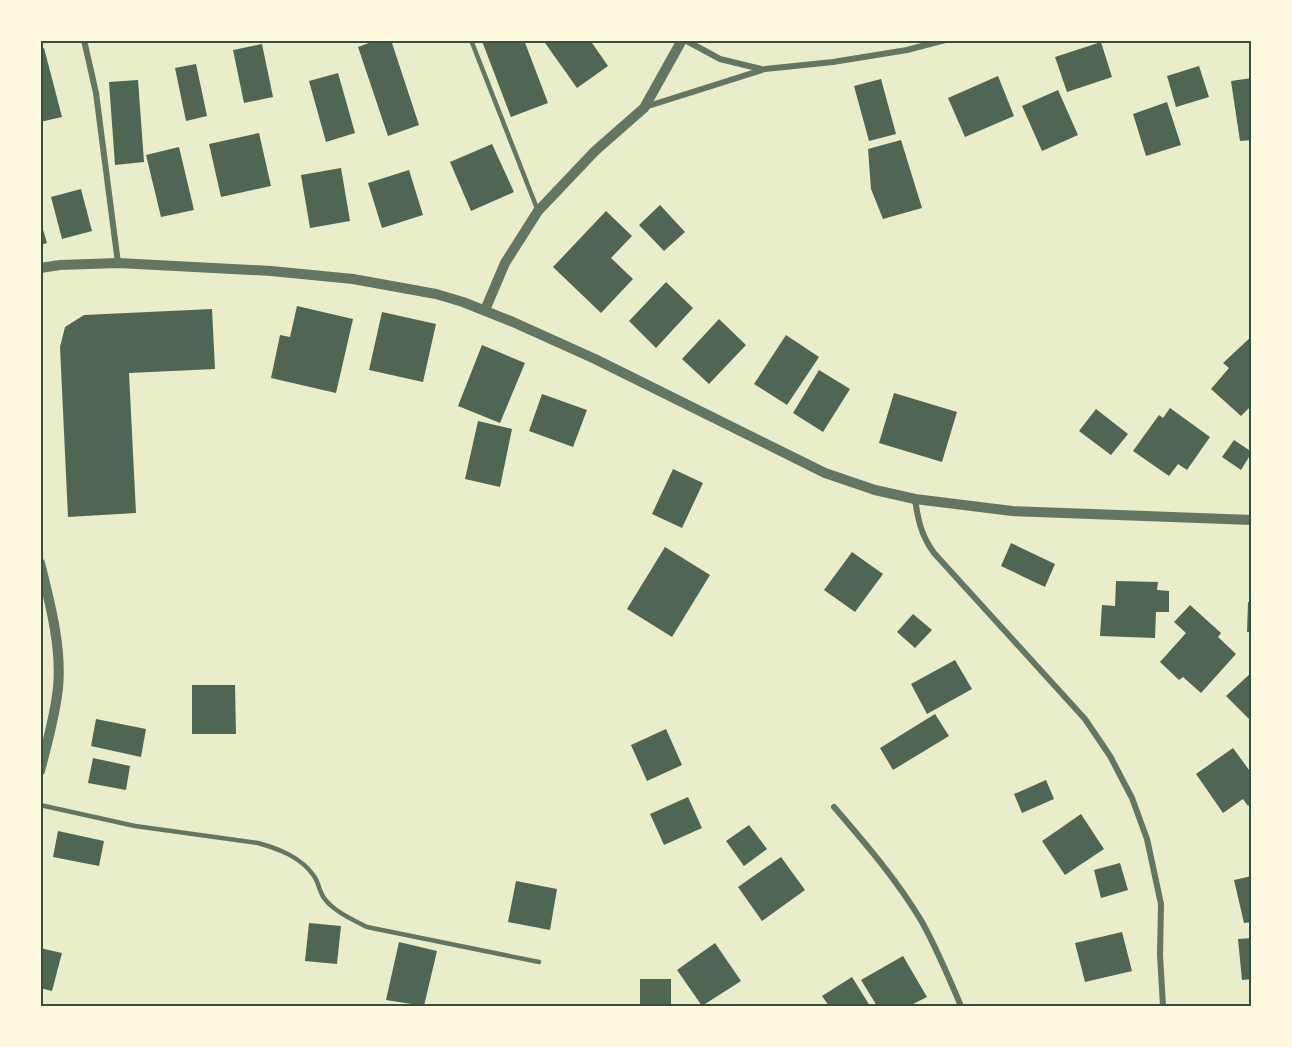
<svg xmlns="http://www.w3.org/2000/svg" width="1292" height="1047" font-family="'Source Sans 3',sans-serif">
  <rect width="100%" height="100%" fill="#e9edc9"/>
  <path fill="#4f6655" d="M 377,40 L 391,40 L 419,125 L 388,136 L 358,47 Z
    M 485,40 L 524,40 L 548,103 L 511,117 L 482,41 Z
    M 543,40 L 590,40 L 608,66 L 577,88 Z
    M 1101,42 L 1112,77 L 1067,92 L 1055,57 Z
    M 262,44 L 273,97 L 244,103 L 233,50 Z
    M 44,48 L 62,117 L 40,122 L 40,49 Z
    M 196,64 L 207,116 L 186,121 L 175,68 Z
    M 1199,66 L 1209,97 L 1176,107 L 1167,76 Z
    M 338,73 L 355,133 L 326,142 L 309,81 Z
    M 998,76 L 1014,116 L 965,137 L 948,98 Z
    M 1252,78 L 1252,140 L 1240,141 L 1231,81 Z
    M 881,79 L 896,134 L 869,141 L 854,86 Z
    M 138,80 L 144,162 L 115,165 L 109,82 Z
    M 1058,90 L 1078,135 L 1042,151 L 1022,106 Z
    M 1167,102 L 1181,145 L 1146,156 L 1133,114 Z
    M 259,133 L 271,186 L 221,197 L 209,144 Z
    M 901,140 L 922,208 L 883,219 L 871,189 L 868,149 Z
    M 492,144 L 514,192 L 471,211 L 450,162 Z
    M 179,147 L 194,210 L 161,217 L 146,155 Z
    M 341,168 L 350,221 L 310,228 L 301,175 Z
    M 409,170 L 423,215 L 382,228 L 368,183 Z
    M 81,189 L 92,231 L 62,239 L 51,197 Z
    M 660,205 L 685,232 L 664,251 L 639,225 Z
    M 606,211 L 632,236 L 611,258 L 633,279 L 601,313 L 553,267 Z
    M 41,223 L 47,243 L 40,245 L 40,224 Z
    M 666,282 L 693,308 L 656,348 L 629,321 Z
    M 297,306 L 353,319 L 336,393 L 271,378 L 280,335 L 290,337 Z
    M 212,309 L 215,369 L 129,373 L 136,513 L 68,517 L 60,347 L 65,327 L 84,315 Z
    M 382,312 L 436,324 L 423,382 L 369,370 Z
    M 719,319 L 746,345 L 709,384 L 682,359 Z
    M 786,335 L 819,357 L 787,405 L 754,384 Z
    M 1252,336 L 1252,405 L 1241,416 L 1211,389 L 1229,368 L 1223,363 Z
    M 482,345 L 525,363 L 500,423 L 458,406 Z
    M 819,370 L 850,389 L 823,432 L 793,413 Z
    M 894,393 L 957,412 L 942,462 L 879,443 Z
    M 542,394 L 587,410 L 573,447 L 529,431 Z
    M 1170,408 L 1210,437 L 1187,470 L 1178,464 L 1169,476 L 1133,451 L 1159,415 L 1163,418 Z
    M 1096,409 L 1128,434 L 1111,455 L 1079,431 Z
    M 478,421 L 512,429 L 500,487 L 465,479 Z
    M 1234,440 L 1252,452 L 1241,470 L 1222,457 Z
    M 673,469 L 703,483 L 682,528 L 652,514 Z
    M 1011,543 L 1055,564 L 1045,587 L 1001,566 Z
    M 665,547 L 710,575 L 672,637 L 627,609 Z
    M 852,552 L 883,574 L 855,612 L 824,590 Z
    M 1116,581 L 1158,582 L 1157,590 L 1169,591 L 1169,612 L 1156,612 L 1155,638 L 1100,636 L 1102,605 L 1115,606 Z
    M 1248,602 L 1252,602 L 1252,632 L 1247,632 Z
    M 1190,605 L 1221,633 L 1218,637 L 1236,654 L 1201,693 L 1183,677 L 1179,680 L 1160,662 L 1186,633 L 1174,622 Z
    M 913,614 L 932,630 L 915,648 L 897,632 Z
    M 955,660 L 972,689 L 927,714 L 911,684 Z
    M 1252,672 L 1252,722 L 1226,696 Z
    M 192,685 L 235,685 L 236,734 L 192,734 Z
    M 935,714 L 949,736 L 893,770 L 880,748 Z
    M 96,719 L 146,729 L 141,757 L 91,746 Z
    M 666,729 L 682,765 L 647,781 L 631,745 Z
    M 1233,748 L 1252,774 L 1252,803 L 1248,806 L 1243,799 L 1223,813 L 1196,774 Z
    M 93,758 L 130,766 L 126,790 L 88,783 Z
    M 1046,780 L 1054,799 L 1022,813 L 1014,794 Z
    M 688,797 L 702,828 L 664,845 L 650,814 Z
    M 1081,814 L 1104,849 L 1065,875 L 1042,841 Z
    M 749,825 L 767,849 L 744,866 L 726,841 Z
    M 58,831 L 104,841 L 99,866 L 53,857 Z
    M 781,857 L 805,890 L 762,921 L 738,887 Z
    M 1120,863 L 1128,890 L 1101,898 L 1094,870 Z
    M 1252,876 L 1252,922 L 1244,923 L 1234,880 Z
    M 516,881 L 557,889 L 550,930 L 508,922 Z
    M 309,923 L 341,926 L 337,964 L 305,961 Z
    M 1122,932 L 1132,971 L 1085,982 L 1075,943 Z
    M 1252,938 L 1252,979 L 1242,980 L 1238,939 Z
    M 399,942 L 437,951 L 424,1006 L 386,1000 Z
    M 715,943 L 741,981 L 702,1006 L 677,970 Z
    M 40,948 L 62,953 L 52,991 L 40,988 Z
    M 903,956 L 927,997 L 909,1006 L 877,1006 L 861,980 Z
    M 852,977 L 870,1006 L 829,1006 L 822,996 Z
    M 640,979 L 671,979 L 671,1006 L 640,1006 Z"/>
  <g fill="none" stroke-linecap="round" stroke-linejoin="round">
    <path stroke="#617663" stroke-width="4.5" d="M 471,40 L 538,211
      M 40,805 L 135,826 L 258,843 C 279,849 301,857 314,876 C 319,883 319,891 324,898 C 333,911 353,920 367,927 L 539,962"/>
    <path stroke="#617663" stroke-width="6" d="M 84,40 L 96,93 L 118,263
      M 685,40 L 720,59 L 761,69
      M 645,107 L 765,69 L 833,62 L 907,50 L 945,40
      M 915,499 C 918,520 921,535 934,553 L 1085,719 L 1110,756 L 1132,798 L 1147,839 L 1161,904 L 1160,955 L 1163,1006
      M 834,807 C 865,843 897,880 922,922 C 937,949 949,978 961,1006"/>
    <path stroke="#617663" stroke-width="10" d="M 40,268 L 60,265 L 118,263 L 271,271 L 353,279 L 436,294 L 463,302 L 513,322 L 595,359 L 825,473 L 875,490 L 915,499 L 1012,511 L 1252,520
      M 485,310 L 505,263 L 538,211 L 595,151 L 644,108 L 682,40
      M 40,563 C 50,603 62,648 58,688 C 55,716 47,744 40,771"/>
  </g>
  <rect width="1292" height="1047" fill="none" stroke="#fefae0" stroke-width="84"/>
  <rect x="42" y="42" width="1208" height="963" fill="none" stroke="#344e41" stroke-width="2"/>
</svg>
